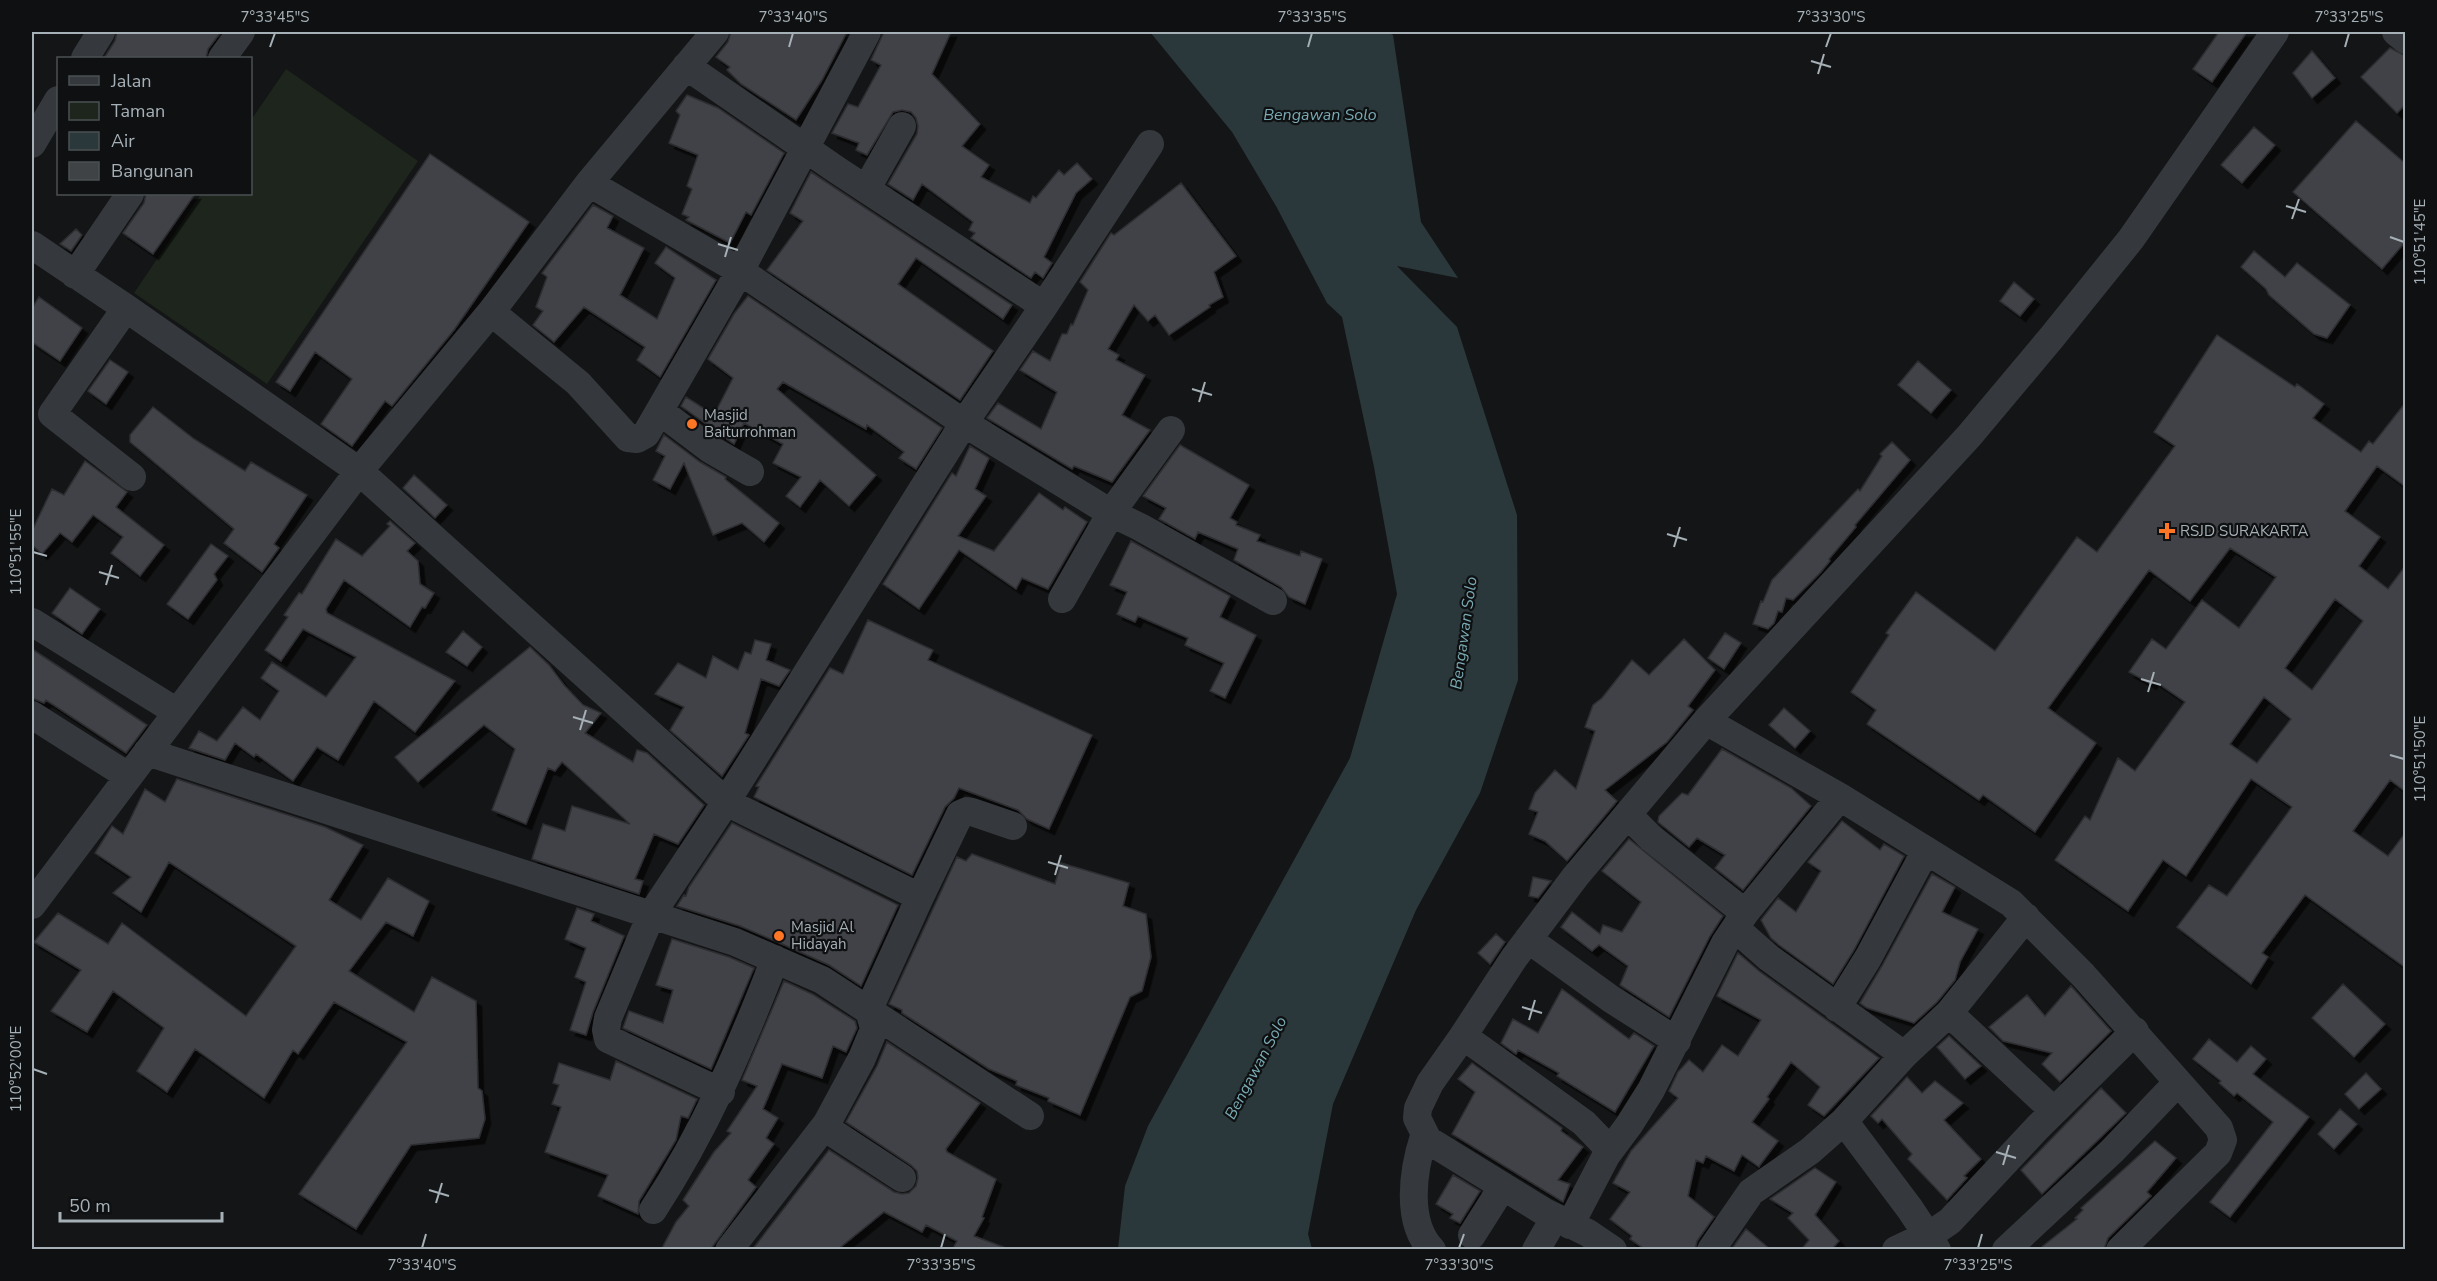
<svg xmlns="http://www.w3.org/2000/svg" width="2437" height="1281" font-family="'Nunito Sans',sans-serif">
  <defs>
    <filter id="shadow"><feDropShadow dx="5.5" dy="5.5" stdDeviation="0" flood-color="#0009"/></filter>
  </defs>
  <rect width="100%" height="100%" fill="#141516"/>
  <path fill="#1d251c" d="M 286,69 L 418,161 L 267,384 L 134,293 L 201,194 L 250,194 L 251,120 Z"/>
  <path fill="#2a383b" d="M 1150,32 L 1387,32 L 1393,35 L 1421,222 L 1458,278 L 1397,266 L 1457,327 L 1517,515 L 1518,680 L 1480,793 L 1416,910 L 1333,1104 L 1308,1234 L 1312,1249 L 1118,1249 L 1125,1186 L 1148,1126 L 1350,758 L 1397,594 L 1374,467 L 1342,317 L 1327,303 L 1276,206 L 1232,132 Z"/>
  <path fill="#404346" stroke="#2e2f33" stroke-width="1.5" fill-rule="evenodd" filter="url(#shadow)" d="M 117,32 L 221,32 L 208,49 L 206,58 L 104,58 L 115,41 Z
    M 731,32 L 847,32 L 822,80 L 796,120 L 741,84 L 727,70 L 730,67 L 716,57 L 728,42 Z
    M 884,32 L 951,32 L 932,74 L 980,124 L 962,146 L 989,165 L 981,177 L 1030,203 L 1033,196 L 1036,198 L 1059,170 L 1064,175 L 1077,163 L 1092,179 L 1076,193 L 1044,257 L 1052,263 L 1043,278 L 1035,272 L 1031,278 L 971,238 L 975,233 L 969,230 L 973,222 L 922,184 L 913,200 L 888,184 L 917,134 L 918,126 L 916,118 L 911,112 L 902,110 L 893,112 L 867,155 L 856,150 L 859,143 L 832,133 L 848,104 L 858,107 L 881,65 L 871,60 Z
    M 2219,32 L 2247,32 L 2212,82 L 2193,69 Z
    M 2390,48 L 2406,56 L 2406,104 L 2397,113 L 2361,77 Z
    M 2312,51 L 2335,78 L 2312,98 L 2293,73 Z
    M 687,95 L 718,108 L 784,153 L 751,215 L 746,212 L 730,243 L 686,220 L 689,217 L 682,214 L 692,189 L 687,186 L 698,155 L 669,143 L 680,115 L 676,111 Z
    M 2356,121 L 2406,164 L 2406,241 L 2382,269 L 2293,192 Z
    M 2254,127 L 2275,145 L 2242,183 L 2221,165 Z
    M 430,154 L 529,222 L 454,330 L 392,406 L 385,401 L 352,446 L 321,424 L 352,379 L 315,352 L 290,391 L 276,382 Z
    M 811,172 L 1012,305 L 1003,319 L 916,258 L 898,284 L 993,351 L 960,400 L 767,270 L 803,221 L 790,213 Z
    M 1181,183 L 1236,256 L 1214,272 L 1223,297 L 1209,305 L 1210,307 L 1169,335 L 1155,315 L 1148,321 L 1134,305 L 1108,349 L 1119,355 L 1116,360 L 1145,375 L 1122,415 L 1150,430 L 1112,482 L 1074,466 L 1072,469 L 987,418 L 998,403 L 1041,429 L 1057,392 L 1020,370 L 1033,351 L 1050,361 L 1062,334 L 1067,334 L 1071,324 L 1073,325 L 1088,290 L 1080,282 L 1111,233 L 1114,235 Z
    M 146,194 L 195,194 L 153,254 L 123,233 L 144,203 Z
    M 593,205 L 613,216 L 607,228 L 644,248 L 620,295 L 657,319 L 675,278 L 655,263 L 666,247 L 716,280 L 660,377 L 637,360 L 645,347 L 584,307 L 554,342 L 533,325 L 543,311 L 536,307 L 547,277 L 542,273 Z
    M 76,229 L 82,235 L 71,251 L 60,244 Z
    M 2254,251 L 2285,277 L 2297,263 L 2350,305 L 2327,338 L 2314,334 L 2269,295 L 2266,289 L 2241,267 Z
    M 2014,282 L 2034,299 L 2020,316 L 2000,301 Z
    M 748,296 L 942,428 L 916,469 L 899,458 L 904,452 L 867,425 L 866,429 L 783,382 L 777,389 L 876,475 L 849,506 L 820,480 L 800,507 L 786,496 L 801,477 L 773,463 L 783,444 L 744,423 L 734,444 L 681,406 L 686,397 L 714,415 L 733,378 L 708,359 L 734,314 Z
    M 39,297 L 82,328 L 60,361 L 32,342 L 32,308 Z
    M 2217,335 L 2295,387 L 2297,384 L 2324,404 L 2313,418 L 2361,452 L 2369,441 L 2373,444 L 2406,402 L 2406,487 L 2377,466 L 2345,511 L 2380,537 L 2359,566 L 2388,589 L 2406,565 L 2406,792 L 2390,780 L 2353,831 L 2388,856 L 2406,832 L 2406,968 L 2305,895 L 2262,953 L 2268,957 L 2251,984 L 2177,927 L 2209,885 L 2227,896 L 2292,807 L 2251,779 L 2186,876 L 2163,860 L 2128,911 L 2055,860 L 2085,816 L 2090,820 L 2118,758 L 2135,771 L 2185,702 L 2153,680 L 2151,684 L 2129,672 L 2152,639 L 2166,649 L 2202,600 L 2239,628 L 2276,577 L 2230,548 L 2190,601 L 2149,570 L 2048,708 L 2096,743 L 2035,832 L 1983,795 L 1979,800 L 1867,724 L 1876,710 L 1851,692 L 1889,635 L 1886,633 L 1916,592 L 1995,651 L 2077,537 L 2097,552 L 2175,446 L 2154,432 ZM 2335,599 L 2363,621 L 2312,690 L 2285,668 ZM 2264,697 L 2291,719 L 2257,763 L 2230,744 Z
    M 110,360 L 128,372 L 106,404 L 88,391 Z
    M 1918,361 L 1951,390 L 1931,413 L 1898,385 Z
    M 153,407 L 194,439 L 245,471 L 251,462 L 307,495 L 274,544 L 279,548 L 262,572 L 224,543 L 234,529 L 130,442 L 130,435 Z
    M 664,435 L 700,462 L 726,477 L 725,479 L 779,523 L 764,542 L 742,523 L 713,535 L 684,463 L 670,489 L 653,480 L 665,456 L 656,451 Z
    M 1892,442 L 1910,460 L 1855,525 L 1856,527 L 1829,559 L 1830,561 L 1820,573 L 1793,600 L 1786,598 L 1782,612 L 1778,611 L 1774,623 L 1768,629 L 1753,624 L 1761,601 L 1763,602 L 1772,580 L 1858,489 L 1860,491 L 1882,456 L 1880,454 Z
    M 1180,445 L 1249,485 L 1230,518 L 1237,522 L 1236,525 L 1260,535 L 1257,541 L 1300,556 L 1301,551 L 1322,559 L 1305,604 L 1289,597 L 1281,587 L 1234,560 L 1238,549 L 1198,532 L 1195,539 L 1159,519 L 1166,508 L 1143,496 Z
    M 970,446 L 989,458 L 975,489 L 986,496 L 958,536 L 994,551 L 1039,493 L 1063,510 L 1065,507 L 1087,522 L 1048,589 L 1022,578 L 1016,589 L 959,550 L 919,609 L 883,584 L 952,473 L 956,476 Z
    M 85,461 L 127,492 L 116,507 L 164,545 L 140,576 L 111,553 L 123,537 L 93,515 L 72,542 L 60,533 L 42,554 L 32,545 L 32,531 L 52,489 L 64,495 Z
    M 414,475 L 447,505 L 435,518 L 403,488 Z
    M 390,521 L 415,543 L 407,551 L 418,561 L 420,584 L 434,593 L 425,608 L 422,607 L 410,627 L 344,580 L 326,609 L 327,613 L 455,681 L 415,732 L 374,701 L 338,760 L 317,747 L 293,781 L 256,754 L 254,757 L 235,743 L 225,760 L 189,748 L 199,731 L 217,741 L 243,707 L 260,720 L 279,691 L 261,678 L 272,662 L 326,697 L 356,657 L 303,629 L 281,661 L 265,650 L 288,617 L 284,615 L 299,593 L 302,594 L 336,539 L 362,556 L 390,526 L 387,524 Z
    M 1131,541 L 1230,596 L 1220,617 L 1256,635 L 1225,698 L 1210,691 L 1224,663 L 1185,645 L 1188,638 L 1138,616 L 1135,622 L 1117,614 L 1127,592 L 1110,585 Z
    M 211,544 L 228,556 L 214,574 L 217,580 L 188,619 L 167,604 Z
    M 70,588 L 100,609 L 82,634 L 52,613 Z
    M 868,620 L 933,650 L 928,660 L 1092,735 L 1049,829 L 1027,819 L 1018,810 L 959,788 L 954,798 L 945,807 L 912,875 L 754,797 L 759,787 L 756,786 L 830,668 L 843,674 Z
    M 463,631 L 482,647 L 467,666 L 446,652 Z
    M 1725,633 L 1741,643 L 1724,669 L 1708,658 Z
    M 1684,639 L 1715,670 L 1688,706 L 1693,710 L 1667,742 L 1605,790 L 1617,801 L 1567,861 L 1545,841 L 1529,834 L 1538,812 L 1529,809 L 1535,793 L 1555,770 L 1576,789 L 1595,731 L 1585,727 L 1593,705 L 1602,698 L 1632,660 L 1649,675 Z
    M 755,640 L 771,644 L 766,660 L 790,670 L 779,686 L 761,679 L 745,733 L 749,735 L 722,776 L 670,730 L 684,707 L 655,694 L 678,663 L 706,678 L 713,656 L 738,670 L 745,652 L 751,654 Z
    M 530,647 L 549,665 L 564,685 L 583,705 L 601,713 L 585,733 L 633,762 L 637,750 L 647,753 L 704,805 L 678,844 L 654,834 L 635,879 L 643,881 L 639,894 L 532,859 L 543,824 L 565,831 L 572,806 L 630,824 L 562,762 L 555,771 L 548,768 L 526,824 L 492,810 L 515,749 L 484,725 L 418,782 L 395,757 Z
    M 32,649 L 147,725 L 126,753 L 46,700 L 44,703 L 32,698 Z
    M 1784,708 L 1810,731 L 1795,748 L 1769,725 Z
    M 1722,749 L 1791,788 L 1811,806 L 1743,890 L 1715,868 L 1725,855 L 1697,838 L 1689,847 L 1658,822 L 1659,816 L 1682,793 L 1688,795 Z
    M 177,779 L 325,827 L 363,845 L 329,900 L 361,920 L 388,878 L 429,901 L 413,936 L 386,922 L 349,971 L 414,1012 L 432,977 L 476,1001 L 478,1088 L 482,1091 L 485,1119 L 479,1138 L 411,1145 L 356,1229 L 299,1194 L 407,1042 L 334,1002 L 298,1054 L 293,1050 L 264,1098 L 195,1049 L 167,1092 L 137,1071 L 164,1028 L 113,991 L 87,1032 L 51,1011 L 81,970 L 34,942 L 58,913 L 108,944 L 122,923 L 246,1016 L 296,946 L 169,862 L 141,912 L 113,893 L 131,877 L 95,853 L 112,826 L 123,834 L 145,789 L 165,802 Z
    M 1842,821 L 1880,850 L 1884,844 L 1904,856 L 1854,950 L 1833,984 L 1779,945 L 1771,938 L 1761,920 L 1778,898 L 1796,912 L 1821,871 L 1808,862 Z
    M 732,823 L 898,905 L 861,986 L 829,965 L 782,944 L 740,926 L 677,906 L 684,895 L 686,896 L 689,887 Z
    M 1629,839 L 1723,916 L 1710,936 L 1669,1017 L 1620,985 L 1628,966 L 1599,945 L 1592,951 L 1561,927 L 1572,912 L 1600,934 L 1603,925 L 1622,932 L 1641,902 L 1602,871 Z
    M 972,854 L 1055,884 L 1061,863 L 1129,883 L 1123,906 L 1146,914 L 1151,957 L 1142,991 L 1130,997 L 1080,1115 L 1048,1101 L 1049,1098 L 1016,1085 L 1017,1081 L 989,1069 L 902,1013 L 902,1010 L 889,1004 L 957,857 L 966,861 Z
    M 1932,874 L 1955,887 L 1942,912 L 1978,929 L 1960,962 L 1955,980 L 1937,1002 L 1914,1023 L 1867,1008 L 1860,1003 L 1882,966 Z
    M 1533,877 L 1551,881 L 1538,898 L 1529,896 Z
    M 577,908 L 594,914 L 591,921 L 624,936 L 593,1012 L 586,1035 L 570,1030 L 586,982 L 575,977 L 586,948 L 565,939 Z
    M 1496,934 L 1505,942 L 1490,964 L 1478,953 Z
    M 672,939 L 729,957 L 754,968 L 711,1069 L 623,1028 L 629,1011 L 663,1023 L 673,990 L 656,985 Z
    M 1738,953 L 1759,971 L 1879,1058 L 1824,1116 L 1808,1105 L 1820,1087 L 1791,1062 L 1767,1097 L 1769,1099 L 1752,1122 L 1778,1141 L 1760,1165 L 1759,1167 L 1742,1155 L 1734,1171 L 1706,1156 L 1703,1163 L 1696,1160 L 1688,1196 L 1714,1217 L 1697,1241 L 1695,1250 L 1646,1250 L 1630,1239 L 1632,1236 L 1610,1219 L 1630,1192 L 1613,1183 L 1631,1151 L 1678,1098 L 1669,1091 L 1678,1072 L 1689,1060 L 1703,1072 L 1722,1045 L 1738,1056 L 1761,1020 L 1717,996 Z
    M 784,981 L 814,995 L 855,1021 L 857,1028 L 846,1052 L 833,1046 L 822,1078 L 782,1064 L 763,1109 L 778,1118 L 766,1138 L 774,1144 L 748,1180 L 756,1187 L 710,1250 L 661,1250 L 676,1222 L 689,1206 L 683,1200 L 714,1152 L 731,1133 L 727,1131 L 757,1086 L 742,1080 Z
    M 2343,984 L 2385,1024 L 2354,1057 L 2312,1018 Z
    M 2071,986 L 2111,1031 L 2060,1082 L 2042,1064 L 2052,1053 L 2003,1041 L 1989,1027 L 2027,995 L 2045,1016 Z
    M 1562,989 L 1629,1039 L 1634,1033 L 1654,1046 L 1615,1112 L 1557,1076 L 1559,1073 L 1518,1050 L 1516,1054 L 1501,1043 L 1513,1019 L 1538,1033 Z
    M 1949,1036 L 1981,1066 L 1965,1079 L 1937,1047 Z
    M 2209,1039 L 2237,1062 L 2251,1046 L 2266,1059 L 2253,1074 L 2309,1117 L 2230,1217 L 2210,1202 L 2273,1122 L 2237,1093 L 2234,1096 L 2219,1083 L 2221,1081 L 2193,1059 Z
    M 887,1042 L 980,1103 L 946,1149 L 947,1152 L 996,1179 L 982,1217 L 984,1218 L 974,1236 L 1006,1248 L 1006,1250 L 952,1250 L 957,1241 L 926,1225 L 922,1232 L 884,1212 L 837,1250 L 752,1250 L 829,1150 L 894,1192 L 902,1194 L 909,1193 L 916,1186 L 918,1178 L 917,1171 L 911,1165 L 846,1122 L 877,1066 Z
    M 616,1061 L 697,1099 L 688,1118 L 681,1116 L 676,1140 L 639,1201 L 638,1214 L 598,1196 L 608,1175 L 545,1152 L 561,1107 L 552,1104 L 559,1085 L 553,1083 L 559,1063 L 610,1080 Z
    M 1472,1063 L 1562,1128 L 1561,1131 L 1583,1147 L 1558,1180 L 1570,1184 L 1563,1202 L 1452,1134 L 1475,1092 L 1458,1079 Z
    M 2366,1073 L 2381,1089 L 2359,1109 L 2345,1094 Z
    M 1907,1077 L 1922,1093 L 1935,1081 L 1963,1103 L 1944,1120 L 1981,1159 L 1964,1176 L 1967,1178 L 1947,1200 L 1908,1159 L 1912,1154 L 1882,1119 L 1878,1123 L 1871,1116 Z
    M 2101,1088 L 2126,1113 L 2042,1194 L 2021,1170 Z
    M 2340,1109 L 2357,1124 L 2334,1149 L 2318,1134 Z
    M 2155,1141 L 2176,1158 L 2147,1192 L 2151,1196 L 2108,1238 L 2104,1249 L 2038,1250 L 2077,1219 L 2075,1218 L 2083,1210 L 2081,1208 Z
    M 1815,1168 L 1836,1182 L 1815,1215 L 1839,1241 L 1831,1250 L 1801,1250 L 1809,1240 L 1788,1218 L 1793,1213 L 1770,1199 Z
    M 1453,1175 L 1480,1191 L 1460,1223 L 1450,1218 L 1453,1214 L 1436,1204 Z
    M 1746,1229 L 1771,1250 L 1731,1250 Z"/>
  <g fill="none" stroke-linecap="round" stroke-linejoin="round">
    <path stroke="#35383c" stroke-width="28" d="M 2396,32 L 2406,40
      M 85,58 L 101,32
      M 222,58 L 241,32
      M 686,66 L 837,170 L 1044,306
      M 32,144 L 58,100
      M 589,183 L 740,271 L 964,423 L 1111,513 L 1140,527 L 1273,601
      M 867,188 L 902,126
      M 32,245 L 126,308 L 359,471 L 726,802 L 920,897
      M 75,275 L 130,194
      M 126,308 L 52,414 L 132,477
      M 491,312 L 578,383 L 628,438 L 637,439 L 646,434 L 740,271 L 867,32
      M 661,412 L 710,449 L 750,472
      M 1062,599 L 1111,513 L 1171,430
      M 32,622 L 177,712
      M 32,715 L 128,776
      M 1706,721 L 1840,797 L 2011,903 L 2083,975 L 2219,1128 L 2223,1140 L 2218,1153 L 2120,1250
      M 147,752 L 735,942 L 822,980 L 1030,1116
      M 1628,815 L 1651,838 L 1745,913
      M 32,905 L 359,471 L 491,312 L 589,183 L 715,32
      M 1735,928 L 1769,958 L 1904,1055
      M 1528,939 L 1611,999 L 1677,1041
      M 1837,1008 L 1868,958 L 1926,850
      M 1949,1013 L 2054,1111
      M 1463,1036 L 1584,1123 L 1610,1150
      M 721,1092 L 608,1039 L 606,1030 L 608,1018 L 651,915 L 726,802 L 964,423 L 1044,306 L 1150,144
      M 1844,1121 L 1910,1209 L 1937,1250
      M 824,1127 L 902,1178
      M 1424,1136 C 1413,1170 1405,1222 1432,1250
      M 653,1210 C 705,1131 741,1047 775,959
      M 1570,1225 L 1606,1156 L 1629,1125 L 1651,1090 L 1725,943 L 1745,913 L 1840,797
      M 1472,1235 L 1503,1186
      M 729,1250 L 827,1123 L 862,1058 L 874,1029 L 869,1009 L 920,897 L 960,814 L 967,811 L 972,812 L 1013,826
      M 1536,1250 L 1555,1217
      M 1613,1250 L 1588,1233 L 1543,1211 L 1428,1140 L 1417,1118 L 1418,1108 L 1430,1083 L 1463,1036 L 1514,958 L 1575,877 L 1706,721 L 1969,436 L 2052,337 L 2131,239 L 2275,32
      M 1711,1250 L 1751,1192 L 1810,1151 L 1844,1121 L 1904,1055 L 1949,1013 L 2026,917
      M 1896,1250 L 1934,1232 L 1950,1221 L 2038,1127 L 2135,1031
      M 2006,1250 L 2112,1151 L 2178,1082"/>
  </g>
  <path fill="none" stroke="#a5b0b7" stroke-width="2" d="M 270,47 L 275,33M 789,47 L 793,33M 1308,47 L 1312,33M 1826,47 L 1831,33M 2345,47 L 2349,33M 1811,61 L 1831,67M 1818,74 L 1824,54M 2286,206 L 2306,212M 2292,219 L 2299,199M 2390,237 L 2404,242M 718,244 L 738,250M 725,257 L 731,237M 1192,389 L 1212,395M 1199,402 L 1205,382M 1667,534 L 1687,540M 1674,547 L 1680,527M 33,552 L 47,556M 99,572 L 119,578M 106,585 L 112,565M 2141,679 L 2161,685M 2148,692 L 2154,672M 573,717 L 593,723M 580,730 L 586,710M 2390,755 L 2404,759M 1048,862 L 1068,868M 1055,875 L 1061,855M 1522,1007 L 1542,1013M 1529,1020 L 1535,1000M 33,1069 L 47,1074M 1996,1152 L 2016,1158M 2003,1165 L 2009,1145M 429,1190 L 449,1196M 436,1203 L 442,1183M 422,1248 L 426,1234M 941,1248 L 945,1234M 1459,1248 L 1464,1234M 1978,1248 L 1982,1234"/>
  <g fill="#fd7625" stroke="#0f1011" stroke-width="2">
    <circle cx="692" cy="424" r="6"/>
    <path d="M2164 522h6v6h6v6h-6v6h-6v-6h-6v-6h6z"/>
    <circle cx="779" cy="936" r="6"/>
  </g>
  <g text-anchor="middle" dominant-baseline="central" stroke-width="4.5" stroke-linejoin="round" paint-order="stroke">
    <g font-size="15" fill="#a5b0b7" stroke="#0f1011" text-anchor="start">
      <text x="704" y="415">Masjid<tspan x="704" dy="17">Baiturrohman</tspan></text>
      <text x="2180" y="531">RSJD SURAKARTA</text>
      <text x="791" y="927">Masjid Al<tspan x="791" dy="17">Hidayah</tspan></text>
    </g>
    <g font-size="16" font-style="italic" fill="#7aabb5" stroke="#0f1011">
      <text x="1320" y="115">Bengawan Solo</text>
      <text transform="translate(1464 633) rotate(-82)">Bengawan Solo</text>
      <text transform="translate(1256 1068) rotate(-62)">Bengawan Solo</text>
    </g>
  </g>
  <rect width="2437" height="1281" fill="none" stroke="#0f1011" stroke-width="66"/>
  <rect x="57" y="57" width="195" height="138" fill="#0f1011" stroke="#4b5053" stroke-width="1.5"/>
  <rect x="69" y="76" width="30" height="9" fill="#35383c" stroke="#4b5053" stroke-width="1.5"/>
  <text x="111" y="87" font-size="18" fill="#a5b0b7">Jalan</text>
  <rect x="69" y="102" width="30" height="18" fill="#1d251c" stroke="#4b5053" stroke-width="1.5"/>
  <text x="111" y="117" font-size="18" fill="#a5b0b7">Taman</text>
  <rect x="69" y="132" width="30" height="18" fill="#2a383b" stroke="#4b5053" stroke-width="1.5"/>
  <text x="111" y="147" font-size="18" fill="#a5b0b7">Air</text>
  <rect x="69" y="162" width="30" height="18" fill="#404346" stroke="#4b5053" stroke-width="1.5"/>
  <text x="111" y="177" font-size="18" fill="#a5b0b7">Bangunan</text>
  <path d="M60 1212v9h162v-9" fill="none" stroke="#a5b0b7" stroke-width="3"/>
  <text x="69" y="1212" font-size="18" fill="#a5b0b7" stroke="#0f1011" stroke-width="4.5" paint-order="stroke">50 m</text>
  <rect x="33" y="33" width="2371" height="1215" fill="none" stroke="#a5b0b7" stroke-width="2"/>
  <g font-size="15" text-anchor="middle" fill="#a5b0b7">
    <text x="275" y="22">7°33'45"S</text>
    <text x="793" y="22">7°33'40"S</text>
    <text x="1312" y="22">7°33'35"S</text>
    <text x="1831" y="22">7°33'30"S</text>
    <text x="2349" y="22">7°33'25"S</text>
    <text transform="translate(2420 242) rotate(-90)" y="5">110°51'45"E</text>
    <text transform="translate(16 552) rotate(-90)" y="5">110°51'55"E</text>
    <text transform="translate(2420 759) rotate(-90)" y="5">110°51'50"E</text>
    <text transform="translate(16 1069) rotate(-90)" y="5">110°52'00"E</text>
    <text x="422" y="1270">7°33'40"S</text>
    <text x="941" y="1270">7°33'35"S</text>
    <text x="1459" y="1270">7°33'30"S</text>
    <text x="1978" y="1270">7°33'25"S</text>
  </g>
</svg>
